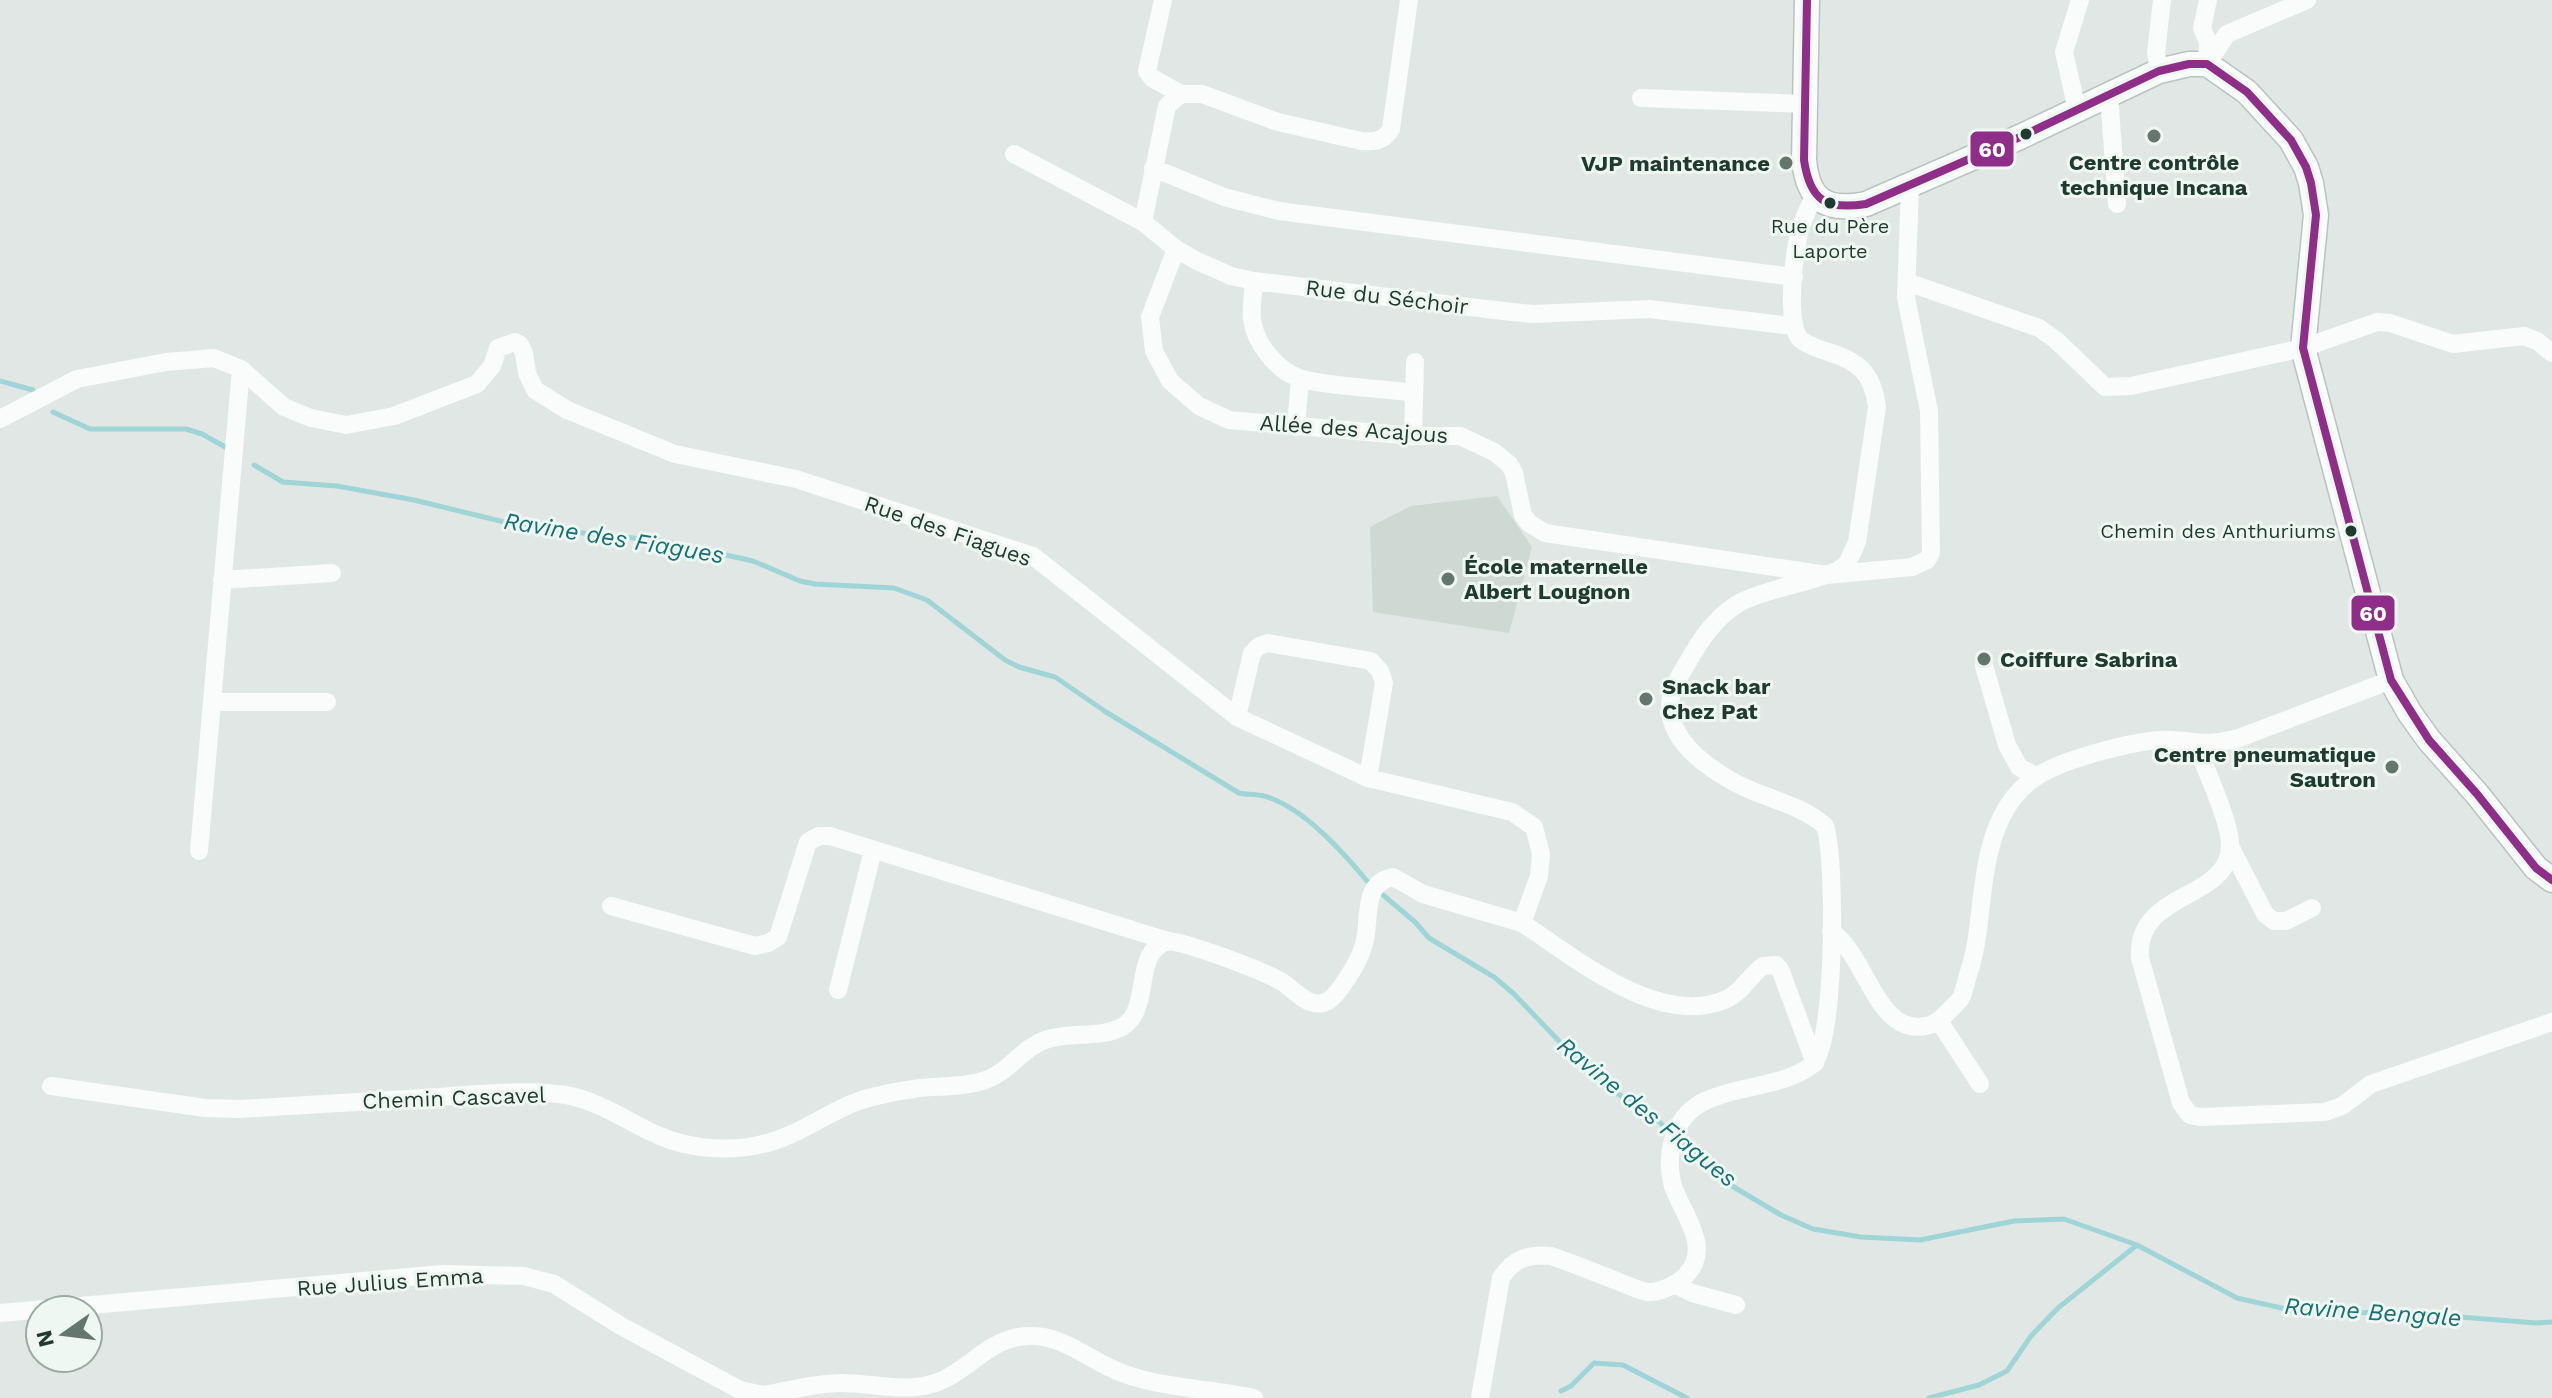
<svg xmlns="http://www.w3.org/2000/svg" width="2552" height="1398" font-family="'Work Sans',sans-serif">
  <rect width="100%" height="100%" fill="#e1e7e4"/>
  <path fill="#ced9d3" d="M 1497,496 L 1532,547 L 1509,633 L 1373,612 L 1370,527 L 1411,506 Z"/>
  <g fill="none" stroke-linecap="round" stroke-linejoin="round">
    <path stroke="#9fd5d7" stroke-width="5" d="M 0,381 L 33,390
      M 53,412 L 90,429 L 186,429 L 202,434 L 227,448
      M 254,465 L 283,482 L 337,486 L 414,500 L 525,527 L 662,541 L 753,561 L 800,581 L 815,584 L 894,588 L 927,600 L 1005,660 L 1019,667 L 1055,677 L 1106,712 L 1239,793 C 1248,795 1257,794 1264,796 C 1303,807 1342,851 1367,881
      M 1383,895 L 1415,922 L 1429,938 L 1494,977 L 1514,994 L 1580,1063 L 1618,1094 L 1652,1115 L 1670,1132
      M 1677,1139 L 1727,1183 L 1781,1215 L 1813,1229 L 1861,1237 L 1920,1240 L 2014,1221 L 2064,1219 L 2137,1245
      M 1561,1391 L 1571,1386 L 1594,1363 L 1623,1365 L 1687,1398
      M 1929,1398 L 1979,1385 L 2007,1371 L 2031,1336 L 2058,1308 L 2137,1245 L 2237,1298 L 2299,1312 L 2410,1313 L 2536,1323 L 2552,1322"/>
    <defs>
      <path id="secondary" d="M 1807,0 L 1804,160 C 1808,200 1825,212 1866,204 L 2020,137 L 2159,71 L 2189,64 L 2207,64 L 2247,92 L 2291,140 L 2306,167 L 2311,183 L 2316,215 L 2303,348 L 2391,680 L 2409,712 L 2429,740 L 2477,794 L 2536,868 L 2552,880"/>
    </defs>
    <use href="#secondary" stroke="#bac4bf" stroke-width="27"/>
    <path stroke="#fafbfb" stroke-width="18" d="M 1163,0 L 1147,71 L 1152,78 L 1181,94
      M 2207,64 L 2227,34 L 2307,0
      M 2207,64 L 2208,42 L 2202,28 L 2208,0
      M 2159,71 L 2156,53 L 2162,0
      M 2109,95 L 2117,204
      M 1641,98 L 1805,104
      M 2077,110 L 2064,52 L 2080,0
      M 1014,154 L 1143,222 L 1176,249 L 1197,261 L 1231,276 L 1254,281 L 1512,312 L 1533,314 L 1649,309 L 1793,326
      M 1153,168 L 1224,197 L 1279,211 L 1794,277
      M 1143,222 L 1167,106 L 1181,94 L 1202,94 L 1278,122 L 1361,141 C 1375,142 1384,141 1391,129 L 1409,0
      M 1176,249 L 1150,317 L 1154,351 L 1170,381 L 1199,406 L 1229,420 L 1413,436 L 1460,436 L 1494,452 L 1509,464 L 1514,473 L 1523,515 L 1529,523 L 1545,533 L 1827,575 L 1912,567 L 1927,560 L 1931,553 L 1929,411 L 1906,298 L 1910,186
      M 1254,281 C 1253,293 1251,307 1252,319 C 1255,344 1278,372 1302,379 C 1333,387 1381,388 1414,393
      M 1907,282 L 2039,328 L 2056,340 L 2105,387 L 2131,386 L 2303,348 L 2377,322 L 2390,323 L 2453,344 L 2524,336 L 2537,341 L 2552,353
      M 0,419 L 77,379 L 166,362 L 214,358 L 241,369 L 284,407 L 311,418 L 346,425 L 394,416 L 477,384 L 492,366 L 498,348 L 515,342 L 520,345 L 524,353 L 527,373 L 535,390 L 567,410 L 675,454 L 796,479 L 1033,556 L 1237,717 L 1368,778 L 1512,812 L 1534,827 L 1541,854 L 1539,876 L 1522,923 C 1576,958 1659,1029 1727,999 C 1742,992 1749,976 1763,966 L 1776,965 L 1780,969 L 1815,1063
      M 1296,427 L 1300,378
      M 1413,436 L 1415,362
      M 222,580 L 332,573
      M 1984,666 L 2007,745 L 2019,767 L 2036,776
      M 212,702 L 327,702
      M 1237,717 L 1252,653 L 1259,646 L 1268,643 L 1371,661 L 1380,671 L 1384,683 L 1368,778
      M 2196,744 C 2205,768 2230,822 2230,844 C 2231,902 2135,889 2140,958 L 2181,1103 L 2190,1115 L 2200,1117 L 2325,1112 L 2342,1106 L 2371,1084 L 2552,1022
      M 2230,846 L 2265,914 L 2274,921 L 2286,921 L 2312,908
      M 199,851 L 241,369
      M 611,906 L 755,946 L 768,943 L 778,937 L 808,842 L 819,836 L 830,836 L 1168,941
      M 1831,931 C 1861,953 1872,1006 1900,1022 C 1915,1030 1932,1028 1944,1016 C 1949,1010 1957,1004 1961,998 C 1964,992 1966,982 1968,975 C 1982,934 1979,891 1990,849 C 1997,821 2009,796 2033,779 C 2058,760 2141,738 2173,740 C 2201,742 2209,746 2239,738 L 2391,680
      M 838,990 L 873,850
      M 1939,1021 L 1980,1084
      M 51,1086 L 205,1108 L 240,1109 C 306,1105 373,1101 439,1097 C 477,1094 530,1089 566,1095 C 600,1101 629,1123 660,1136 C 691,1150 735,1152 767,1143 C 805,1133 835,1106 872,1097 C 888,1093 904,1090 920,1088 C 941,1086 965,1087 986,1080 C 1009,1072 1022,1048 1045,1040 C 1069,1031 1100,1039 1122,1027 C 1153,1009 1131,952 1168,941 C 1189,943 1268,972 1285,984 C 1297,993 1311,1010 1328,1001 C 1335,997 1339,990 1344,983 C 1352,971 1360,959 1364,944 C 1371,920 1361,883 1393,877 L 1423,894 L 1522,923
      M 1674,1284 L 1692,1293 L 1736,1305
      M 0,1313 L 443,1274 L 524,1276 L 554,1284 L 621,1326 L 740,1390 L 763,1395 C 789,1391 815,1383 841,1383 C 875,1383 910,1395 943,1380 C 975,1364 995,1334 1033,1336 C 1064,1336 1094,1363 1122,1373 C 1165,1389 1210,1388 1254,1398
      M 1480,1398 L 1501,1278 C 1514,1258 1528,1254 1551,1256 C 1574,1264 1597,1273 1619,1282 C 1628,1285 1639,1291 1648,1292 C 1659,1293 1679,1284 1686,1275 C 1713,1248 1682,1213 1673,1186 C 1668,1168 1669,1149 1676,1132 C 1695,1080 1772,1096 1812,1065 C 1836,1046 1836,857 1825,826 C 1799,803 1761,798 1732,781 C 1700,763 1661,734 1672,693 C 1676,680 1685,667 1692,655 C 1704,634 1719,614 1741,602 C 1771,587 1808,584 1839,570 L 1848,562 L 1857,542 L 1877,407 C 1873,374 1859,361 1828,352 C 1818,348 1808,346 1800,339 C 1785,323 1794,244 1802,224 C 1805,214 1810,205 1815,195"/>
    <use href="#secondary" stroke="#fafbfb" stroke-width="24"/>
    <defs>
      <path id="bus-1" d="M 1807,0 L 1804,160 C 1810,201 1826,210 1866,204 L 2020,137 L 2159,71 L 2189,64 L 2207,64 L 2247,92 L 2291,140 L 2306,167 L 2311,183 L 2316,215 L 2303,348 L 2391,680 L 2429,740 L 2477,794 L 2536,868 L 2552,880"/>
    </defs>
    <use href="#bus-1" stroke="#eef7f2" stroke-width="14"/>
    <use href="#bus-1" stroke="#8f2e88" stroke-width="8"/>
  </g>
  <g fill="#1f3a30" stroke="#eef7f2" stroke-width="3">
    <circle cx="2026" cy="134" r="7"/>
    <circle cx="1830" cy="203" r="7"/>
    <circle cx="2351" cy="531" r="7"/>
  </g>
  <g fill="#63776f" stroke="#eef7f2" stroke-width="3">
    <circle cx="2154" cy="136" r="8"/>
    <circle cx="1786" cy="163" r="8"/>
    <circle cx="1448" cy="579" r="8"/>
    <circle cx="1984" cy="659" r="8"/>
    <circle cx="1646" cy="699" r="8"/>
    <circle cx="2392" cy="767" r="8"/>
  </g>
  <g text-anchor="middle" dominant-baseline="central" stroke-width="6" stroke-linejoin="round" paint-order="stroke">
    <g font-size="20" fill="#1f3a30" stroke="#eef7f2">
      <text x="1830" y="226">Rue du Père<tspan x="1830" dy="25">Laporte</tspan></text>
      <text x="2336" y="531" text-anchor="end">Chemin des Anthuriums</text>
    </g>
    <g font-size="22" font-weight="bold" fill="#1f3a30" stroke="#eef7f2" text-anchor="start">
      <text x="2154" y="162" text-anchor="middle">Centre contrôle<tspan x="2154" dy="25">technique Incana</tspan></text>
      <text x="1770" y="163" text-anchor="end">VJP maintenance</text>
      <text x="1464" y="566">École maternelle<tspan x="1464" dy="25">Albert Lougnon</tspan></text>
      <text x="2000" y="659">Coiffure Sabrina</text>
      <text x="1662" y="686">Snack bar<tspan x="1662" dy="25">Chez Pat</tspan></text>
      <text x="2376" y="754" text-anchor="end">Centre pneumatique<tspan x="2376" dy="25">Sautron</tspan></text>
    </g>
    <g font-size="22" fill="#1f3a30" stroke="#eef7f2">
      <text transform="translate(1387 297) rotate(7)">Rue du Séchoir</text>
      <text transform="translate(1354 429) rotate(4)">Allée des Acajous</text>
      <text transform="translate(948 531) rotate(19)">Rue des Fiagues</text>
      <text transform="translate(454 1098) rotate(-2)">Chemin Cascavel</text>
      <text transform="translate(390 1282) rotate(-4)">Rue Julius Emma</text>
    </g>
    <g font-size="24" font-style="italic" fill="#187077" stroke="#eef7f2">
      <text transform="translate(614 538) rotate(9)">Ravine des Fiagues</text>
      <text transform="translate(1647 1112) rotate(39)">Ravine des Fiagues</text>
      <text transform="translate(2373 1312) rotate(4)">Ravine Bengale</text>
    </g>
  </g>
  <g stroke="#eef7f2" stroke-width="3">
    <rect x="1969" y="130" width="46" height="38" rx="8" fill="#8f2e88"/>
    <rect x="2350" y="594" width="46" height="38" rx="8" fill="#8f2e88"/>
  </g>
  <g font-size="22" text-anchor="middle" font-weight="bold" fill="#fff">
    <text x="1992" y="157">60</text>
    <text x="2373" y="621">60</text>
  </g>
  <g transform="translate(64 1334) rotate(256)"><circle r="38" fill="#eef7f2" stroke="#9baba4" stroke-width="2"/>
  <path d="M0-6L14 30L0 20L-14 30Z" fill="#63776f"/>
  <text y="-12" font-size="22" font-weight="bold" text-anchor="middle" fill="#1f3a30">N</text>
  </g>
</svg>
